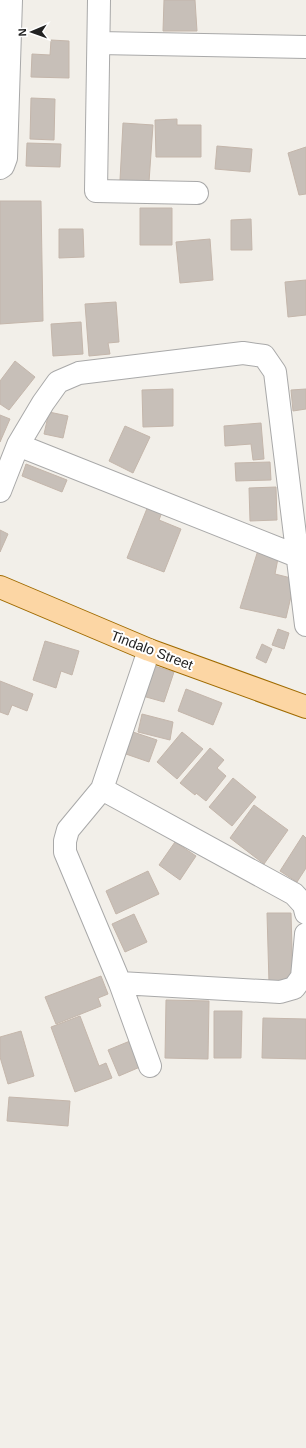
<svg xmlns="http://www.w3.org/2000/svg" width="306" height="1448" font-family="Arial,sans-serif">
  <rect width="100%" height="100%" fill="#f2efe9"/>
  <path fill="#c7bfb8" stroke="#c4b6ab" d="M 164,0 L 195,0 L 197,31 L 163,31 Z
    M 51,40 L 69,41 L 69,78 L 31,77 L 32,54 L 50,55 Z
    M 31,98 L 55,99 L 54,140 L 30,139 Z
    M 177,119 L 177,125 L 201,125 L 201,157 L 156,157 L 155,120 Z
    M 123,123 L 153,125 L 149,182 L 120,180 Z
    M 27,143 L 61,144 L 60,167 L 26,166 Z
    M 217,146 L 252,149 L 250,172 L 215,169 Z
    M 306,147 L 306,194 L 299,195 L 288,153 Z
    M 0,201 L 41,201 L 43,321 L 0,324 Z
    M 140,208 L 172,208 L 172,245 L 140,245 Z
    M 251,219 L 252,250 L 231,250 L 231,220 Z
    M 59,229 L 83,229 L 84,257 L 59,258 Z
    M 210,239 L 213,280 L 180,283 L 176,242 Z
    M 306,280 L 306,315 L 288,317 L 285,282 Z
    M 116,302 L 119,342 L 108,343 L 110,354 L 89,356 L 85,304 Z
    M 81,322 L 83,354 L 53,356 L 51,324 Z
    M 15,361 L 35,377 L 9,410 L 0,404 L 0,381 Z
    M 173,389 L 173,426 L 143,427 L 142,390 Z
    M 306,389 L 306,409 L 293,411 L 291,390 Z
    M 49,412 L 68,416 L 63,438 L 44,434 Z
    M 0,415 L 10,419 L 0,442 Z
    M 261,423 L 264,459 L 253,460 L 251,444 L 225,446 L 224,426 Z
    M 125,426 L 150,437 L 133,473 L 109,461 Z
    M 270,462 L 271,480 L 236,481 L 235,463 Z
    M 26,464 L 67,480 L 62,492 L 22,476 Z
    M 276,487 L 277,520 L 250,521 L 249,488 Z
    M 148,506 L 162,512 L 159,520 L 181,529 L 164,572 L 127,558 Z
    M 0,530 L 8,534 L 0,552 Z
    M 259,547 L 279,553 L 275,574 L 295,579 L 286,618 L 240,608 Z
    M 278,629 L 289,633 L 284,649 L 272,645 Z
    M 45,641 L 79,651 L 72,675 L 61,671 L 56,688 L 33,680 Z
    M 262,644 L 272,649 L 266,663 L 256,658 Z
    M 148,664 L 174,672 L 164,702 L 139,695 Z
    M 0,681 L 33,694 L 27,711 L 12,705 L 8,715 L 0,712 Z
    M 186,689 L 222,703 L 213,725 L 178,711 Z
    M 142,714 L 173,722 L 170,740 L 138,732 Z
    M 130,731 L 157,740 L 149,762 L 123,753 Z
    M 182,732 L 203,749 L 177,779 L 157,762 Z
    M 210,748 L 224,760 L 217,768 L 226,776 L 206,801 L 196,793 L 195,795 L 180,783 Z
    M 233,778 L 256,797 L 232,826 L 209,807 Z
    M 254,805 L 288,830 L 264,864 L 230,838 Z
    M 303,835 L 306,838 L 306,868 L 297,882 L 280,871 Z
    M 175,842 L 196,856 L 180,880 L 159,865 Z
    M 148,871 L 159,894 L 116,914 L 106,891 Z
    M 267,913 L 291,913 L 293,983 L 269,983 Z
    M 134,914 L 147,942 L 125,952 L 112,924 Z
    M 101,976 L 108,994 L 98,998 L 101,1006 L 56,1024 L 45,997 Z
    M 166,1000 L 209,1001 L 208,1059 L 165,1058 Z
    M 214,1011 L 242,1011 L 241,1058 L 214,1058 Z
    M 80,1016 L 99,1066 L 106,1063 L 112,1078 L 75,1092 L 51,1027 Z
    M 263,1018 L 306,1019 L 306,1059 L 262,1058 Z
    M 21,1031 L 34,1076 L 8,1084 L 0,1057 L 0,1037 Z
    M 130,1041 L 140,1067 L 119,1076 L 108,1050 Z
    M 9,1097 L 70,1101 L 68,1126 L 7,1121 Z"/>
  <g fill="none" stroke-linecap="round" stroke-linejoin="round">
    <defs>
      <path id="minor" d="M 99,0 L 96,191 L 197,193
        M 99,43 L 306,47
        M 0,168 L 3,166 L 6,158 L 11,0
        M 18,445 L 297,556
        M 0,491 L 18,445 L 43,403 L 58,382 L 79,373 L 243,353 L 264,356 L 275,372 L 306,625
        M 149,650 L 102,789 L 68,830 L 65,841 L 65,852 L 120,983 L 150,1066
        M 102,789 L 294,894 L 304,905 L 306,913
        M 120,983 L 280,992 L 294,988 L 302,977 L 306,934"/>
      <path id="major" d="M 0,587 L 149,650 L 306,707"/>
    </defs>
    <use href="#minor" stroke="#a9a9a9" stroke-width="24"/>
    <use href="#major" stroke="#a06b00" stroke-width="24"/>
    <use href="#minor" stroke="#fff" stroke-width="22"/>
    <use href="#major" stroke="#fcd6a4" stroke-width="22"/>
  </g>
  <g text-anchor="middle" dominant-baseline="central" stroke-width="4" stroke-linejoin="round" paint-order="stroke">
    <g font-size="14" fill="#222" stroke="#fff">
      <text transform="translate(152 650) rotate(21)">Tindalo Street</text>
    </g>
  </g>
  <g transform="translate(32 32) rotate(268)" stroke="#ffffff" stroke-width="3" paint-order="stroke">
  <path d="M0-3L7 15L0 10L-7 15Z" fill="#222222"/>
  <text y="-6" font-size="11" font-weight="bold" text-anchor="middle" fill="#222222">N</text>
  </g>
</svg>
